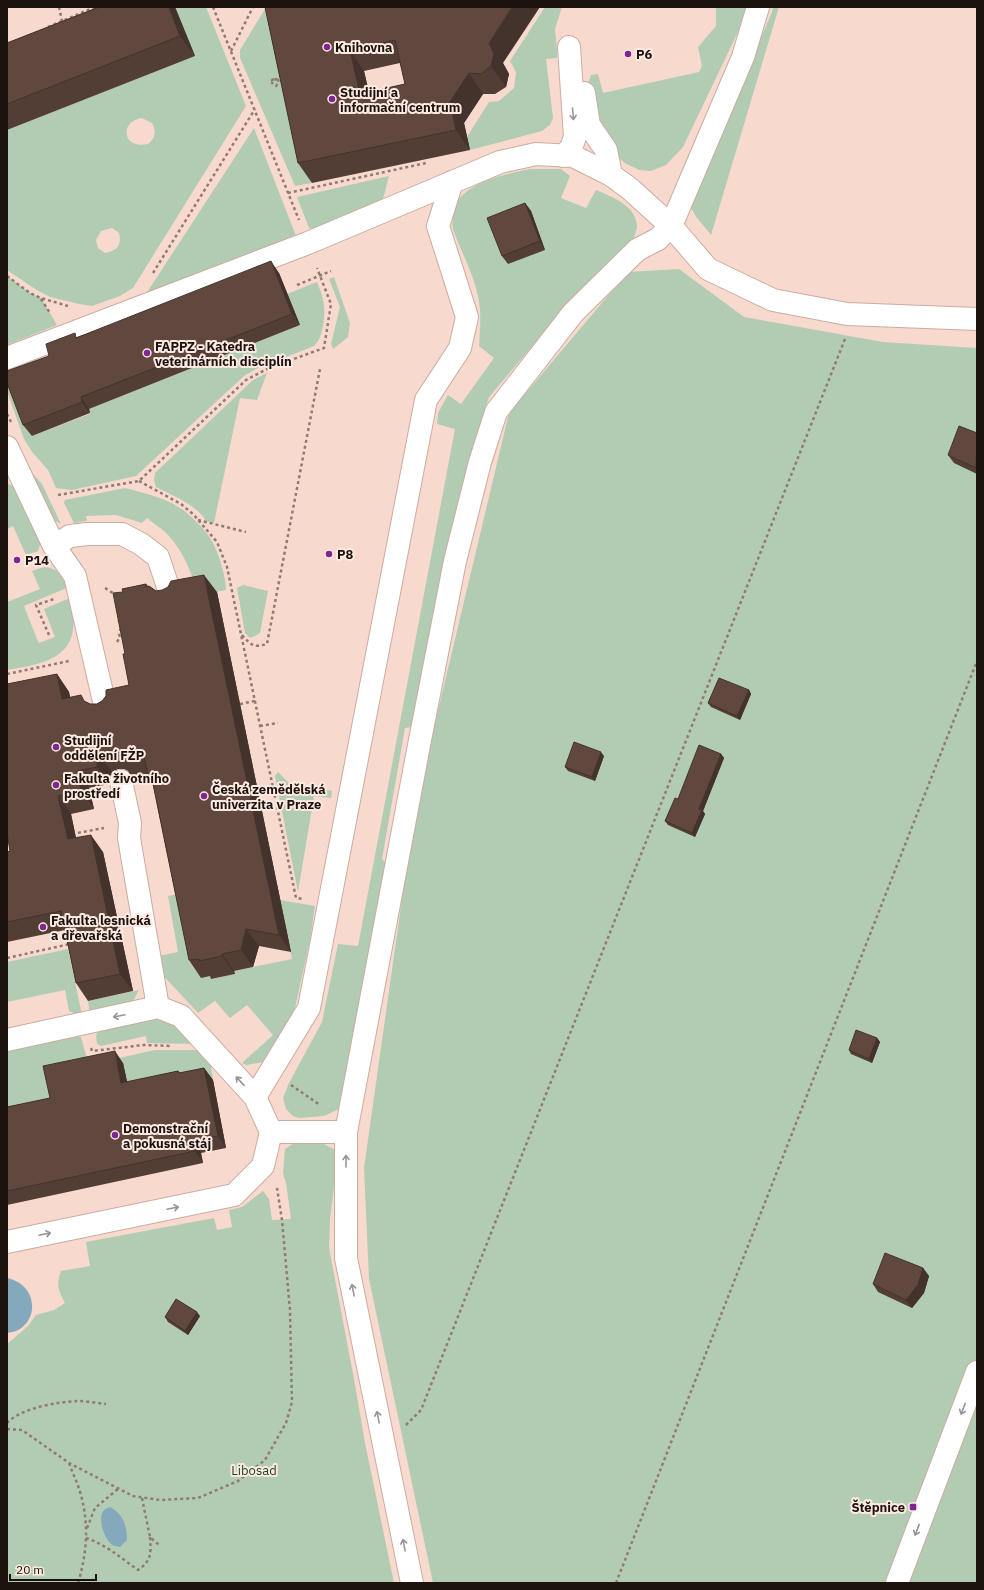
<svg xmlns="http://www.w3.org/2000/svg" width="984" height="1590" font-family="'IBM Plex Sans',sans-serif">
  <rect width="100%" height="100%" fill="#f8d9ce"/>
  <path fill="#b1ccb3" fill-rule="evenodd" d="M 175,7 L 206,7 L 246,106 L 133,288 L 120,296 L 92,306 L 79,304 L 50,297 L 35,289 L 7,270 L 7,130 L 194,56 ZM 142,118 L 152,123 C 156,131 156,138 148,144 C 122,150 119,121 142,118 ZM 112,228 L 119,233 C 122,245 117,251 105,253 L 98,248 L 96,240 L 101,231 Z
    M 275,7 L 312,183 L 295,186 L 240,58 L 240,50 L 265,9 Z
    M 545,7 L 562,7 L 555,29 L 557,50 L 557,58 L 546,59 L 553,118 L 550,125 L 542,131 L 470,150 L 467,137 L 489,102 L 499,101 L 514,88 L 516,72 L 510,61 Z
    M 716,7 L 746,7 L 738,32 L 683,147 L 666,165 L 651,171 L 639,170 L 625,163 L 609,150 L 587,86 L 591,75 L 598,74 L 603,93 L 699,72 L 702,66 L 698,47 L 716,26 Z
    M 773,7 L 779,7 L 711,235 L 697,218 L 691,208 L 704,172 L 772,12 Z
    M 254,128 L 296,236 L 146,294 Z
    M 530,169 L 561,169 L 570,176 L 561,198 L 586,208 L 596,190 C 612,197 636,205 637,226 C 637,229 635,235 634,238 L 545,331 L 489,397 L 472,449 L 453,535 L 414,727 L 405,728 L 382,859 L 389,866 L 339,1109 L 324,1116 L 299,1118 L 293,1116 L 286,1109 L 283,1098 L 289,1083 L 322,1022 L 338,944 L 358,946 L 455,429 L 437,424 L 438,413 L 448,395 L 461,404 L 494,358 L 479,346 C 480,328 482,310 477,292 C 472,270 460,250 453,229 C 452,225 453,221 453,217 C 454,183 504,175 530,169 Z
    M 389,176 L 382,203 L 313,229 L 309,228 L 297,197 Z
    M 679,269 L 744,317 L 883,342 L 977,348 L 977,1583 L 433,1583 L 369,1279 L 364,1168 L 415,807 L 509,413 L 628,272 Z
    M 7,276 L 30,293 L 41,298 L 57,325 L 7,345 Z
    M 334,277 L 350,323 L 348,337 L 333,349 L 331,344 L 340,307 L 329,279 Z
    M 317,282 C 324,299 326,308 323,326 C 321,335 320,340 314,346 L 256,369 L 244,376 L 136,476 L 72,490 L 56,488 L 48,470 L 33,453 L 24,439 L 7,391 L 7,386 L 11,385 L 32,436 L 90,414 L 89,409 L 300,325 L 287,294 Z
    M 267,373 L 257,400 L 240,398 L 214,523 L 206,521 C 196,504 173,496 156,487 L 154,480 L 155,473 L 253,380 Z
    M 32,473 L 42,484 L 61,524 L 52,519 L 29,474 Z
    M 7,483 L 19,490 L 41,541 L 38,551 L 26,555 L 13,526 L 7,529 Z
    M 125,488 C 143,493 164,497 180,508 C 188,513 205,529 210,538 C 218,550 226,576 226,590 L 197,596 C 193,574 184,553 169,536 C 163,529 154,524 147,518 L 142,523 L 116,515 L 86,516 L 87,521 L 74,523 L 64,503 L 65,500 Z
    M 44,567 C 58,568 62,576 69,587 L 24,606 L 37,639 L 39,643 L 55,637 L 44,609 L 72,597 C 73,609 75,622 72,635 C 65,662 30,666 7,670 L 7,602 L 40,589 L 32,571 Z
    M 243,585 L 268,591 L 260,633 L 255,636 L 250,638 L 245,633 L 237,588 Z
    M 278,772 L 288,782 L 332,791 L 331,798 L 314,796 L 298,892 L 275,776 Z
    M 184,893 L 212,979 L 234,974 L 234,971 L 292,959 L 280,900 L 315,906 L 310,940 L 295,1008 L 270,1053 L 263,1062 L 247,1065 L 242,1063 L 273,1035 L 247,1005 L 230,1018 L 215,1001 L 198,1013 L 159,971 L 158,956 L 178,952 L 168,896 Z
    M 68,949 L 82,1015 L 79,1015 L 69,1011 L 65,990 L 7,1002 L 7,962 Z
    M 139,990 L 132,1003 L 90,1013 L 88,1001 Z
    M 160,1018 L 175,1023 L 196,1044 L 147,1043 L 146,1036 L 101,1046 L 97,1044 L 96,1036 L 98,1031 Z
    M 76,1036 L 81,1037 L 90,1070 L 58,1110 L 7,1121 L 7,1050 Z
    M 155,1050 L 201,1050 L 210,1061 L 213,1080 L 130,1095 L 101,1062 Z
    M 294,1143 L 322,1143 L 335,1150 L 337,1163 L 330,1219 L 329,1248 L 354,1379 L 365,1443 L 394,1583 L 7,1583 L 7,1344 L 28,1326 L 36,1315 L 54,1310 L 65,1303 C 58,1290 56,1284 61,1271 L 90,1266 L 86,1242 L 214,1218 L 217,1230 L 232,1227 L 229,1210 L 242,1207 L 263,1191 L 269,1199 L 272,1220 L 291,1219 L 286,1183 L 283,1173 L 285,1149 Z"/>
  <path fill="#85a9bc" d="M 7,1278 C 43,1286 38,1331 7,1333 Z
    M 110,1507 C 123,1514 127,1525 127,1540 L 120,1547 C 117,1546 113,1546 111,1544 C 104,1538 97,1517 104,1510 C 104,1510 109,1507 110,1507 Z"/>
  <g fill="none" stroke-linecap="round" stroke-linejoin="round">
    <defs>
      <path id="minor" d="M 584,93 L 589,125 L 606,150 L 611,175
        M 563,156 L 571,148 L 575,137 L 569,47
        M 7,358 L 308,243 L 500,162 L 536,154 L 573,156 L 611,175 L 629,188 L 671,226 L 708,269 L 773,300 L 847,314 L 977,319
        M 7,447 L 54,546 L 75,576 L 106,710
        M 54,546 L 70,536 L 88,534 L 122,534 L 141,544 L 158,557 L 171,596
        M 121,781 L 130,823 L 129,838 L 158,1007
        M 7,1040 L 158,1007 L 181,1016 L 255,1097 L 271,1132 L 263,1166 L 234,1195 L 7,1242
        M 255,1097 L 309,1008 L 426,400 L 460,348 L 467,317 L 438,226 L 452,182
        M 271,1132 L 346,1132
        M 412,1583 L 346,1258 L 346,1132 L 420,740 L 455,561 L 480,462 L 496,412 L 573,313 L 637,250 L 658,239 L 671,226 L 743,57 L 758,7
        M 897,1583 L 977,1372"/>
    </defs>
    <use href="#minor" stroke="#caaca1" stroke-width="24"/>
    <path stroke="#907b74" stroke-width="2.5" stroke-dasharray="3 3" stroke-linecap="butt" d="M 59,7 L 62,21
      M 213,7 L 299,220
      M 48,27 L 95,7
      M 231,51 L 253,7
      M 272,81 L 272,80 C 274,79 275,79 278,80 L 279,82 L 276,86 L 272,83 L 273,80 C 276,79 279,79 281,78
      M 288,193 L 426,163
      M 153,273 L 255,109
      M 7,276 L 30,293 L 41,298 L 68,306
      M 297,285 L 331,271
      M 41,299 L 50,313
      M 7,414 L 11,422
      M 139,481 L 181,504 L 194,515 L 217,542 L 227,567 L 296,898 L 304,899
      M 58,495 L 139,481 L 246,380 L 269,368 L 324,348 L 331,304 L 317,268
      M 198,520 L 246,532
      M 105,588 L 116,595
      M 49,635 L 36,605 L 54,599
      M 242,635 C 251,645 253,648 267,644 L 320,369
      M 117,642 L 120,637 L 119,634 L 122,625 L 119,624 L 119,620
      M 7,674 L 69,661
      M 240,704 L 255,701
      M 260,726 L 278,723
      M 72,834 L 104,828
      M 7,958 L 70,944
      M 91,1048 L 92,1051 L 144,1045 L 172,1046
      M 291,1085 L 320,1105
      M 7,1423 C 21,1408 57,1402 78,1401 C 87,1401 97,1403 106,1404
      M 406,1425 L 421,1410 L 845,339
      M 7,1429 L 22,1430 L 69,1463 L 133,1496 L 160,1500 L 198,1498 L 238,1481 L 265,1460 L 286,1423 L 292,1402 L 290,1310 L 282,1220 L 277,1188
      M 69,1463 C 73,1474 78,1484 81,1495 C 89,1525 87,1553 78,1583
      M 142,1498 L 150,1537 L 159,1545
      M 87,1528 L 95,1508 L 118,1489
      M 86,1538 C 105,1544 121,1558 138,1570 C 152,1561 151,1552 150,1537
      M 616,1583 L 977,661"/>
    <use href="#minor" stroke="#fff" stroke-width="22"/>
  </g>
  <path fill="#533e36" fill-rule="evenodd" d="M 99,7 L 175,7 L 195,56 L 7,130 L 7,43 Z
    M 265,7 L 503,63 L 509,74 L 506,87 L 495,94 L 483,94 L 464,123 L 470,150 L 312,183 L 298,163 ZM 400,63 L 405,84 L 369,92 L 364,71 Z
    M 525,203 L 531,211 L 545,250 L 508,264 L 502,256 Z
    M 279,273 L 300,325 L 89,409 L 90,413 L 32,436 L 23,425 L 49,356 L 77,337 Z
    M 977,433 L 977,474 L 954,463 L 948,455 Z
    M 146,584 L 148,586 L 156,591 L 217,592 L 291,952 L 259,946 L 253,967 L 234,971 L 235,974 L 211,979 L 210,976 L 201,978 L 189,960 L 153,785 L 149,779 L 148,776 L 133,779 L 128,771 L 124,769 L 118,769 L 112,772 L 109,778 L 109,784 L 89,788 L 94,809 L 71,814 L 76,838 L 103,852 L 133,991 L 88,1001 L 76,983 L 65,930 L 7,942 L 7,852 L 10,851 L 57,674 L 69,692 L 70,697 L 86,702 L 90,704 L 97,704 L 129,685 L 125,654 L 123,592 Z
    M 749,690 L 751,694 L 740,720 L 711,707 L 708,703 Z
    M 721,754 L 724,758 L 703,811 L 705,814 L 695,837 L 668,825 L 665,821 L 678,799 Z
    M 604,756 L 595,781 L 568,771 L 565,767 Z
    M 877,1038 L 880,1042 L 872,1063 L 851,1054 L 849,1050 Z
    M 123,1063 L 127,1082 L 178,1071 L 180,1073 L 204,1068 L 213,1080 L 226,1148 L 201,1153 L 203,1163 L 7,1205 L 7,1107 L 50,1098 Z
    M 923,1268 L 929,1276 L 924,1293 L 912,1308 L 878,1292 L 873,1284 Z
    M 200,1316 L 188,1335 L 168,1322 L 165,1317 Z"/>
  <path fill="#44322c" d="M 169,7 L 175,7 L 195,56 L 180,36 Z
    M 512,7 L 540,7 L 503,63 L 509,74 L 506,87 L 491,66 L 489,43 Z
    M 350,50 L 364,71 L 374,115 L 360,94 Z
    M 469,73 L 483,94 L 464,123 L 470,150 L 456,130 L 450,102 Z
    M 525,203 L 531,211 L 545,250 L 540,241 Z
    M 271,261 L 279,273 L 300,325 L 292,314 Z
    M 81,397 L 89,409 L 90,413 L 82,402 Z
    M 204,575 L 217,592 L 291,952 L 279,935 Z
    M 57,674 L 69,692 L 74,716 L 62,699 Z
    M 749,690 L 751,694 L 740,720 L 737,716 Z
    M 601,752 L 604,756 L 595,781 L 592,777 Z
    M 100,754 L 112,772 L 109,778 L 109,784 L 97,767 L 97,760 Z
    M 721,754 L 724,758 L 703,811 L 705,814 L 695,837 L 692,833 L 699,809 Z
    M 77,771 L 89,788 L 94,809 L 81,791 Z
    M 58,796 L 71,814 L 80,857 L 68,839 Z
    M 91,835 L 103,852 L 133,991 L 120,974 Z
    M 246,929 L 259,946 L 253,967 L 241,950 Z
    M 222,954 L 234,971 L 235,974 L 222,956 Z
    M 877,1038 L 880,1042 L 872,1063 L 869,1059 Z
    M 115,1051 L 123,1063 L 130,1095 L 121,1083 Z
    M 204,1068 L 213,1080 L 226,1148 L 218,1136 Z
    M 193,1141 L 201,1153 L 203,1163 L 195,1151 Z
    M 923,1268 L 929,1276 L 924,1293 L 912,1308 L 906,1300 Z
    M 197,1312 L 200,1316 L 188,1335 L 185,1331 Z"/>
  <path fill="#61483f" stroke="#44322c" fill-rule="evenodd" d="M 99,7 L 169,7 L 180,36 L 7,104 L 7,43 Z
    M 265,7 L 512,7 L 489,43 L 494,54 L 491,66 L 481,74 L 469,73 L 450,102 L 456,130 L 298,163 ZM 395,40 L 405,84 L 360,94 L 350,50 Z
    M 525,203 L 540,241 L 502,256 L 487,218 Z
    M 271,261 L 292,314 L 81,397 L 82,402 L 23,425 L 7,383 L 7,371 L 49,356 L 46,344 L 75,333 L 76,338 Z
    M 959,426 L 977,433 L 976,468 L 948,455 Z
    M 204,575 L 279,935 L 246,929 L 241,950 L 222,954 L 222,956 L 199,961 L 199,959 L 189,960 L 152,779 L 149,779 L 144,757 L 121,761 L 118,755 L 112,751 L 106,751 L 100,754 L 97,760 L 97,767 L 77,771 L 81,791 L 58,796 L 68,839 L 91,835 L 120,974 L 76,983 L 61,911 L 7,922 L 7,852 L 10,851 L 7,833 L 7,684 L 57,674 L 62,699 L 81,695 L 84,701 L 90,704 L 97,704 L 102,701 L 106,696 L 106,690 L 129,685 L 123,654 L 125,654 L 113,593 L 123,592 L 122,589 L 146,584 L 146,587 L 149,586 L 156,591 L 162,590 L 168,587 L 171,581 Z
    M 719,678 L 749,690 L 737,716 L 708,703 Z
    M 574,742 L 601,752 L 592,777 L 565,767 Z
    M 699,745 L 721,754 L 699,809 L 702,810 L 692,833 L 665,821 L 675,798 L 678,799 Z
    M 856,1030 L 877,1038 L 869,1059 L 849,1050 Z
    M 115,1051 L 121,1083 L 178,1071 L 179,1073 L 204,1068 L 218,1136 L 193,1141 L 195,1151 L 7,1191 L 7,1107 L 50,1098 L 43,1066 Z
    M 885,1253 L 923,1268 L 918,1285 L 906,1300 L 873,1284 Z
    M 176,1299 L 197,1312 L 185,1331 L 165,1317 Z"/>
  <defs><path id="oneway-shaft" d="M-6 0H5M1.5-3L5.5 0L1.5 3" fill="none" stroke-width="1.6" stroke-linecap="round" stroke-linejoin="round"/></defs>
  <g stroke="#999493">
    <use href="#oneway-shaft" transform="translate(573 114) rotate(85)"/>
    <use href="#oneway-shaft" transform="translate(119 1016) rotate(168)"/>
    <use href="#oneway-shaft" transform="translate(240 1081) rotate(-133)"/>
    <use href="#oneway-shaft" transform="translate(346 1161) rotate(-90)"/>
    <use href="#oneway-shaft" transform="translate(173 1208) rotate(-12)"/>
    <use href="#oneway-shaft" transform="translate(45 1234) rotate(-12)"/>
    <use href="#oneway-shaft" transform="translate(353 1290) rotate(-101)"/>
    <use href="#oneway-shaft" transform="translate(963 1409) rotate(111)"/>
    <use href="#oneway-shaft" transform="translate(378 1417) rotate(-101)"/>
    <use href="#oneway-shaft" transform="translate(917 1530) rotate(111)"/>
    <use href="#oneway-shaft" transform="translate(404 1545) rotate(-101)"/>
  </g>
  <g fill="#812591" stroke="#fce9e2" stroke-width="1.5">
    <circle cx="327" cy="47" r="4"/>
    <circle cx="628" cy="54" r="4"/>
    <circle cx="332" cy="99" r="4"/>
    <circle cx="147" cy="353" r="4"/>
    <circle cx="329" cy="554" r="4"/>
    <circle cx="17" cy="560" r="4"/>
    <circle cx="56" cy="747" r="4"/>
    <circle cx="56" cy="785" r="4"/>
    <circle cx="204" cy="796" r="4"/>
    <circle cx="43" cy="927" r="4"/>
    <circle cx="115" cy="1135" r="4"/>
    <rect x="909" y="1503" width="8" height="8" rx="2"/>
  </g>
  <g text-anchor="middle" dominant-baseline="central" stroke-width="4" stroke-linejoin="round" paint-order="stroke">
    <g font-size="13" font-weight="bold" fill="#1c120e" stroke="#fce9e2" text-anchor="start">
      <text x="335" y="47">Knihovna</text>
      <text x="636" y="54">P6</text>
      <text x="340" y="92">Studijní a<tspan x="340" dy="15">informační centrum</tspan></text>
      <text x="155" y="346">FAPPZ - Katedra<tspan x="155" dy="15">veterinárních disciplín</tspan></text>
      <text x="337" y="554">P8</text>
      <text x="25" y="560">P14</text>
      <text x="64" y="740">Studijní<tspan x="64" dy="15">oddělení FŽP</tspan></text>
      <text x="64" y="778">Fakulta životního<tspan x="64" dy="15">prostředí</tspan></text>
      <text x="212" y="789">Česká zemědělská<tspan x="212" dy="15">univerzita v Praze</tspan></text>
      <text x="51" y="920">Fakulta lesnická<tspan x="51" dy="15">a dřevařská</tspan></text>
      <text x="123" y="1128">Demonstrační<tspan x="123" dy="15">a pokusná stáj</tspan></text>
      <text x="905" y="1507" text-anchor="end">Štěpnice</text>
    </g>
    <g font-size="13" fill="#1a4521" stroke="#fce9e2">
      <text x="254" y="1470">Libosad</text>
    </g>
  </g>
  <rect width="984" height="1590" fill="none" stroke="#1c120e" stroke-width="16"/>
  <path d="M10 1574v6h86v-6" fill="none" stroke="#1c120e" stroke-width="2"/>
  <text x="16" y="1574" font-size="12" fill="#1c120e" stroke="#fce9e2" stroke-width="3" paint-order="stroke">20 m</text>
</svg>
